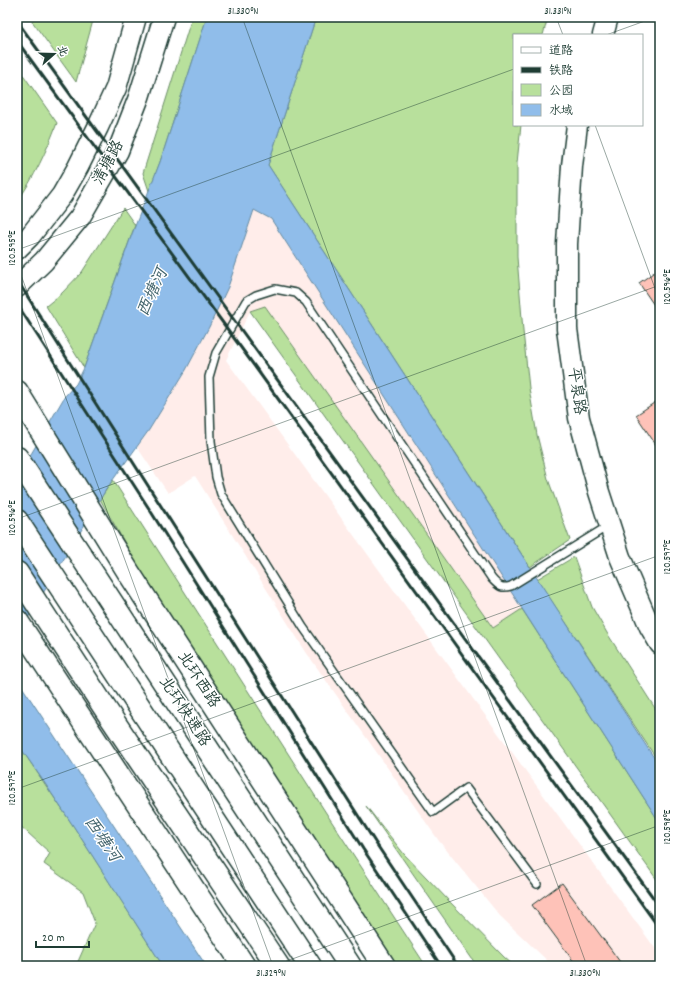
<svg xmlns="http://www.w3.org/2000/svg" width="677" height="983" font-family="Dekko,'LXGW WenKai TC',sans-serif">
  <rect width="100%" height="100%" fill="#fff"/>
  <filter id="ink" filterUnits="userSpaceOnUse"><feTurbulence type="fractalNoise" baseFrequency=".025" numOctaves="2"/><feDisplacementMap in="SourceGraphic" scale="8" xChannelSelector="R" yChannelSelector="G"/><feConvolveMatrix kernelMatrix="1 2 1 2 8 2 1 2 1" color-interpolation-filters="sRGB"/></filter>
  <g filter="url(#ink)">
    <path fill="#ffedea" d="M 254,209 L 271,218 L 522,609 L 493,628 L 265,307 L 250,311 L 226,360 L 660,955 L 660,966 L 553,966 L 500,916 L 439,841 L 306,652 L 195,476 L 168,493 L 137,447 L 149,430 L 186,370 L 209,327 L 228,287 Z"/>
    <path fill="#b8e09c" stroke="#6c8e68" d="M 29,17 L 94,17 L 76,82 Z
      M 192,17 L 207,17 L 160,162 L 149,191 L 143,173 Z
      M 316,17 L 548,17 L 543,35 L 514,35 L 514,125 L 521,125 L 517,163 L 517,257 L 523,331 L 529,388 L 537,435 L 548,479 L 570,540 L 530,567 L 268,165 Z
      M 17,66 L 57,123 C 47,150 34,178 17,202 Z
      M 123,208 L 135,225 L 84,368 L 46,306 L 62,293 L 82,272 Z
      M 265,306 L 493,628 L 522,609 L 660,823 L 660,884 L 250,311 Z
      M 113,480 L 328,816 L 426,966 L 396,966 L 153,593 L 100,499 Z
      M 574,557 L 592,607 L 607,633 L 660,716 L 660,764 L 537,579 Z
      M 22,750 L 74,827 L 163,966 L 76,966 L 95,923 L 83,892 L 44,864 L 50,853 L 17,823 L 17,755 Z
      M 366,806 L 404,854 L 449,901 L 504,957 L 514,966 L 477,966 Z"/>
    <path fill="#90bdea" stroke="#638aa1" d="M 207,17 L 316,17 L 268,165 L 660,767 L 660,823 L 271,219 L 254,210 L 228,287 L 209,327 L 186,370 L 149,430 L 107,488 L 17,636 L 17,478 L 65,396 L 76,384 L 84,368 L 132,234 L 160,162 Z
      M 17,679 L 205,964 L 206,966 L 163,966 L 74,827 L 44,782 L 22,750 L 17,745 Z"/>
    <path fill="#fec2b8" stroke="#1f3d34" d="M 660,268 L 660,314 L 639,283 Z
      M 660,399 L 660,451 L 636,415 Z
      M 562,883 L 623,966 L 577,966 L 532,905 Z"/>
    <g fill="none" stroke-linecap="round" stroke-linejoin="round">
      <defs>
        <path id="lane" d="M 537,884 L 466,788 L 433,812 L 303,627 L 221,494 L 216,477 L 211,441 L 209,377 L 216,353 L 246,301 L 256,295 L 275,289 L 296,293 L 306,302 L 492,579 C 499,586 501,589 511,586 L 608,526"/>
        <path id="secondary" d="M 603,35 L 608,17
          M 577,125 L 572,166 L 567,244 L 567,329 L 579,418 L 599,492 L 620,557 L 650,627 L 660,644
          M 17,249 L 30,236 L 62,195 L 78,167 L 98,127 L 116,88 L 136,17
          M 17,287 L 44,261 L 80,217 L 118,151 L 139,97 L 164,17"/>
        <path id="primary" d="M 17,392 L 129,573 L 384,966
          M 17,621 L 244,966"/>
        <path id="highway" d="M 17,458 L 350,966
          M 17,521 L 310,966
          M 17,573 L 106,710 L 278,966"/>
      </defs>
      <use href="#lane" stroke="#1f3d34" stroke-width="10"/>
      <use href="#secondary" stroke="#1f3d34" stroke-width="23"/>
      <use href="#primary" stroke="#1f3d34" stroke-width="25"/>
      <use href="#highway" stroke="#1f3d34" stroke-width="25"/>
      <use href="#lane" stroke="#fff" stroke-width="7"/>
      <use href="#secondary" stroke="#fff" stroke-width="20"/>
      <use href="#primary" stroke="#fff" stroke-width="22"/>
      <use href="#highway" stroke="#fff" stroke-width="22"/>
      <path stroke="#1f3d34" stroke-width="3" d="M 17,21 L 660,907
        M 17,41 L 250,360 L 660,929
        M 17,280 L 375,842 L 458,966
        M 17,304 L 148,507 L 363,849 L 441,966"/>
    </g>
  </g>
  <path fill="none" stroke="#1f3d34" stroke-width="1" stroke-opacity="0.45" d="M 242,17 L 587,966M 556,17 L 563,35M 606,35 L 656,17M 595,125 L 660,302M 17,250 L 514,69M 17,264 L 273,966M 17,519 L 660,285M 17,789 L 660,555M 273,966 L 660,825"/>
  <g text-anchor="middle" dominant-baseline="central" stroke-width="3" stroke-linejoin="round" paint-order="stroke">
    <g font-size="16" fill="#1f3d34" stroke="#fff">
      <text transform="translate(109 163) rotate(-62)">清塘路</text>
      <text transform="translate(576 391) rotate(82)">平泉路</text>
      <text transform="translate(198 680) rotate(57)">北环西路</text>
      <text transform="translate(184 712) rotate(57)">北环快速路</text>
    </g>
    <g font-size="17" font-style="italic" fill="#41636b" stroke="#fff">
      <text transform="translate(154 293) rotate(-66)">西塘河</text>
      <text transform="translate(101 840) rotate(56)">西塘河</text>
    </g>
  </g>
  <rect width="677" height="983" fill="none" stroke="#fff" stroke-width="44"/>
  <rect x="513" y="34" width="130" height="92" fill="#ffffff" stroke="#a5b1ae"/>
  <rect x="521" y="47" width="20" height="6" fill="#ffffff" stroke="#a5b1ae"/>
  <text x="549" y="54" font-size="12" fill="#1f3d34">道路</text>
  <rect x="521" y="67" width="20" height="6" fill="#1f3d34" stroke="#a5b1ae"/>
  <text x="549" y="74" font-size="12" fill="#1f3d34">铁路</text>
  <rect x="521" y="84" width="20" height="12" fill="#b8e09c" stroke="#a5b1ae"/>
  <text x="549" y="94" font-size="12" fill="#1f3d34">公园</text>
  <rect x="521" y="104" width="20" height="12" fill="#90bdea" stroke="#a5b1ae"/>
  <text x="549" y="114" font-size="12" fill="#1f3d34">水域</text>
  <g transform="translate(54 54) rotate(70)" stroke="#ffffff" stroke-width="3" paint-order="stroke">
  <path d="M0-3L7 15L0 10L-7 15Z" fill="#1f3d34"/>
  <text y="-6" font-size="11" font-weight="bold" text-anchor="middle" fill="#1f3d34">北</text>
  </g>
  <path d="M36 941v6h53v-6" fill="none" stroke="#1f3d34" stroke-width="2"/>
  <text x="42" y="941" font-size="12" fill="#1f3d34" stroke="#ffffff" stroke-width="3" paint-order="stroke">20 m</text>
  <rect x="22" y="22" width="633" height="939" fill="none" stroke="#1f3d34" stroke-width="1.5"/>
  <g font-size="10" text-anchor="middle" fill="#1f3d34">
    <text x="243" y="14">31.330°N</text>
    <text x="558" y="14">31.331°N</text>
    <text transform="translate(11 248) rotate(-90)" y="4">120.595°E</text>
    <text transform="translate(666 287) rotate(-90)" y="4">120.596°E</text>
    <text transform="translate(11 518) rotate(-90)" y="4">120.596°E</text>
    <text transform="translate(666 557) rotate(-90)" y="4">120.597°E</text>
    <text transform="translate(11 788) rotate(-90)" y="4">120.597°E</text>
    <text transform="translate(666 827) rotate(-90)" y="4">120.598°E</text>
    <text x="271" y="976">31.329°N</text>
    <text x="585" y="976">31.330°N</text>
  </g>
</svg>
